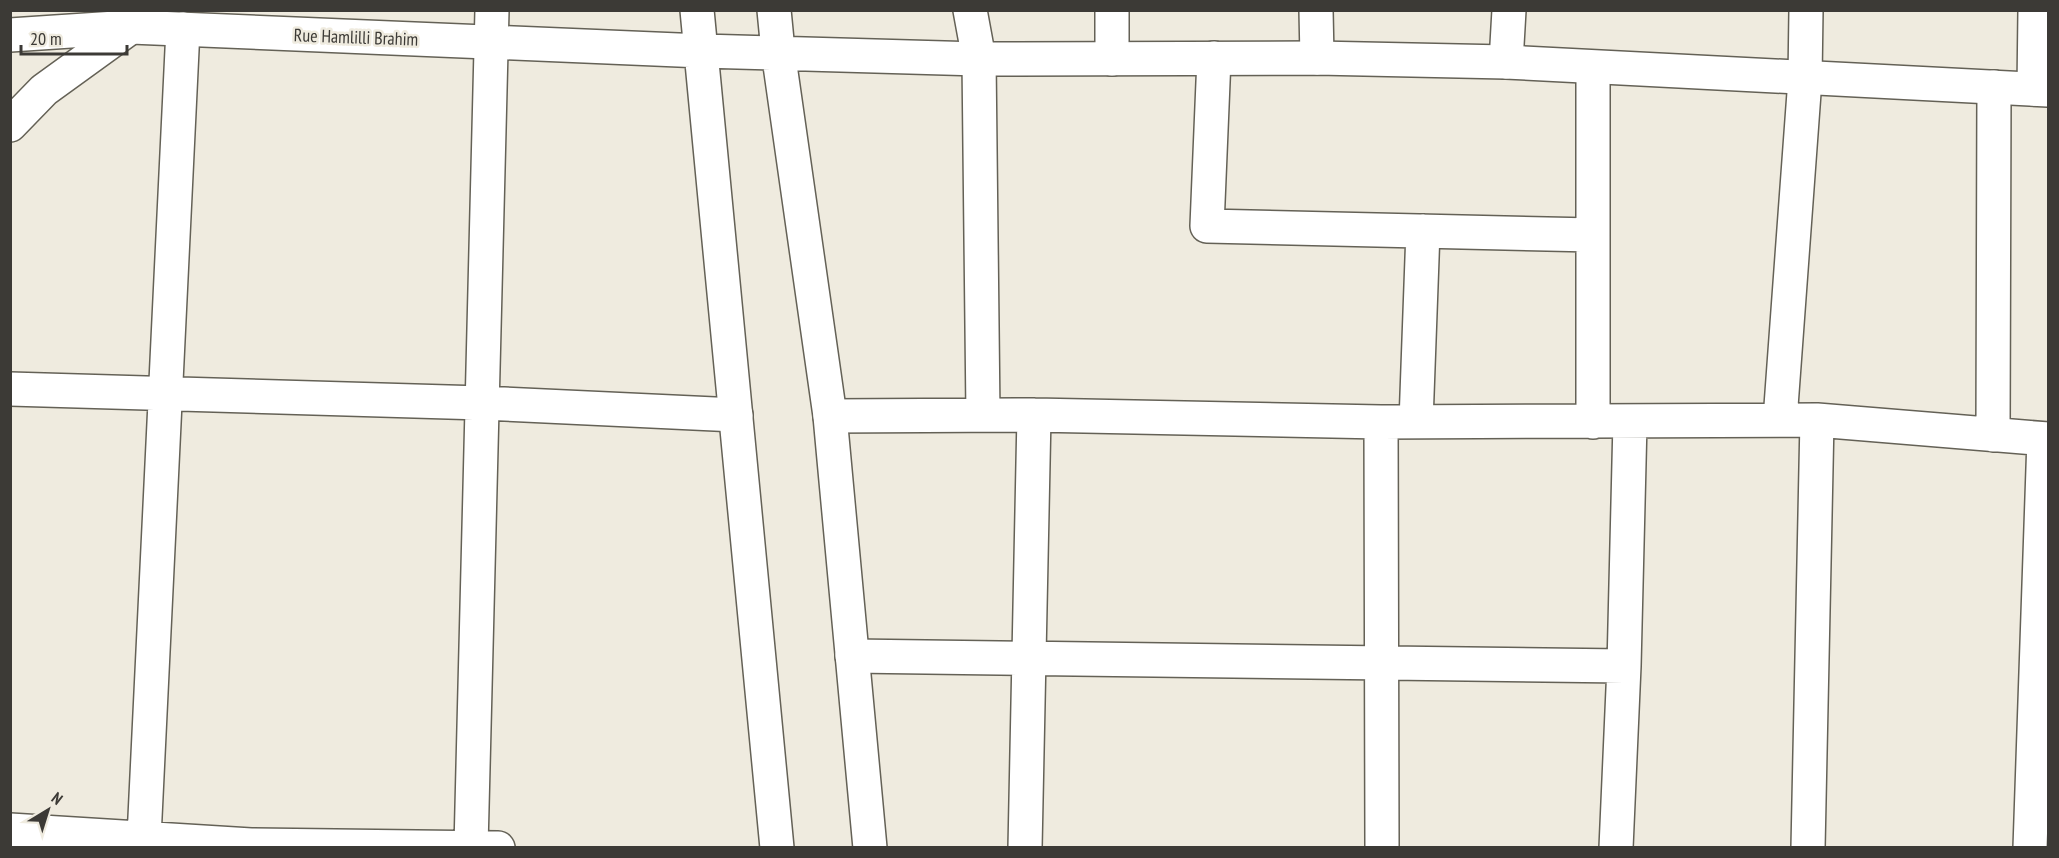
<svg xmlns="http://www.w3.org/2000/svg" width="2059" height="858" font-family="'PT Sans Narrow',sans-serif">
  <rect width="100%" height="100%" fill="#efebdf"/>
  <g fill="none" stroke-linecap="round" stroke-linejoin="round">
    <defs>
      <path id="minor" d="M 970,10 L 979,59 L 983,415
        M 1112,10 L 1112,59
        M 1316,10 L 1317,58
        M 1214,58 L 1207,226 L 1593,235
        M 1506,62 L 1509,10
        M 2034,89 L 2035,10
        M 10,125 L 44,90 L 131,27 L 143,10
        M 10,389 L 482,403 L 736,415
        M 830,416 L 1034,415 L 1381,422 L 1817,420 L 2048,439
        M 1780,420 L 1805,79 L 1806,10
        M 1381,422 L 1382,848
        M 1416,422 L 1423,231
        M 1593,422 L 1593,68
        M 1993,435 L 1994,87
        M 852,656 L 1624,666
        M 10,830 L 251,845
        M 144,838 L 183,29
        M 471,847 L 492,10
        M 242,848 L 251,845 L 498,848
        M 1025,848 L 1034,415
        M 1616,848 L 1624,666 L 1630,422
        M 1808,848 L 1817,420
        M 2030,848 L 2044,439"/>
      <path id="tertiary" d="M 697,10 L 777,848
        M 774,10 L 778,51 L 830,416 L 870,848
        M 10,35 L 131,27 L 702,51 L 979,59 L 1317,58 L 1506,62 L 2048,90"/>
    </defs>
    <use href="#minor" stroke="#646156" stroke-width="36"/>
    <use href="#tertiary" stroke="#646156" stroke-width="36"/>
    <use href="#minor" stroke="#fff" stroke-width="33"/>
    <use href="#tertiary" stroke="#fff" stroke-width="33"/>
  </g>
  <g text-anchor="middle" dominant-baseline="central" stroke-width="5" stroke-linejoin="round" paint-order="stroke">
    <g font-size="18" fill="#3c3a36" stroke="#efebdf">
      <text transform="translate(356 37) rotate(2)">Rue Hamlilli Brahim</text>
    </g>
  </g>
  <rect width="2059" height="858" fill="none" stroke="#3c3a36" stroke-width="24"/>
  <g transform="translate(48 810) rotate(38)" stroke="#efebdf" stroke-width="4.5" paint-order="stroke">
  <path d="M0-4.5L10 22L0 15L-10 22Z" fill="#3c3a36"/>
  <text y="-9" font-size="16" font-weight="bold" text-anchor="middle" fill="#3c3a36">N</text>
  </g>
  <path d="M21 45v9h106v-9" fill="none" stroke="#3c3a36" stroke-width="3"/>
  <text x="30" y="45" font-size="18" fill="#3c3a36" stroke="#efebdf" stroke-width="4.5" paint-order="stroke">20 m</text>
</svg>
